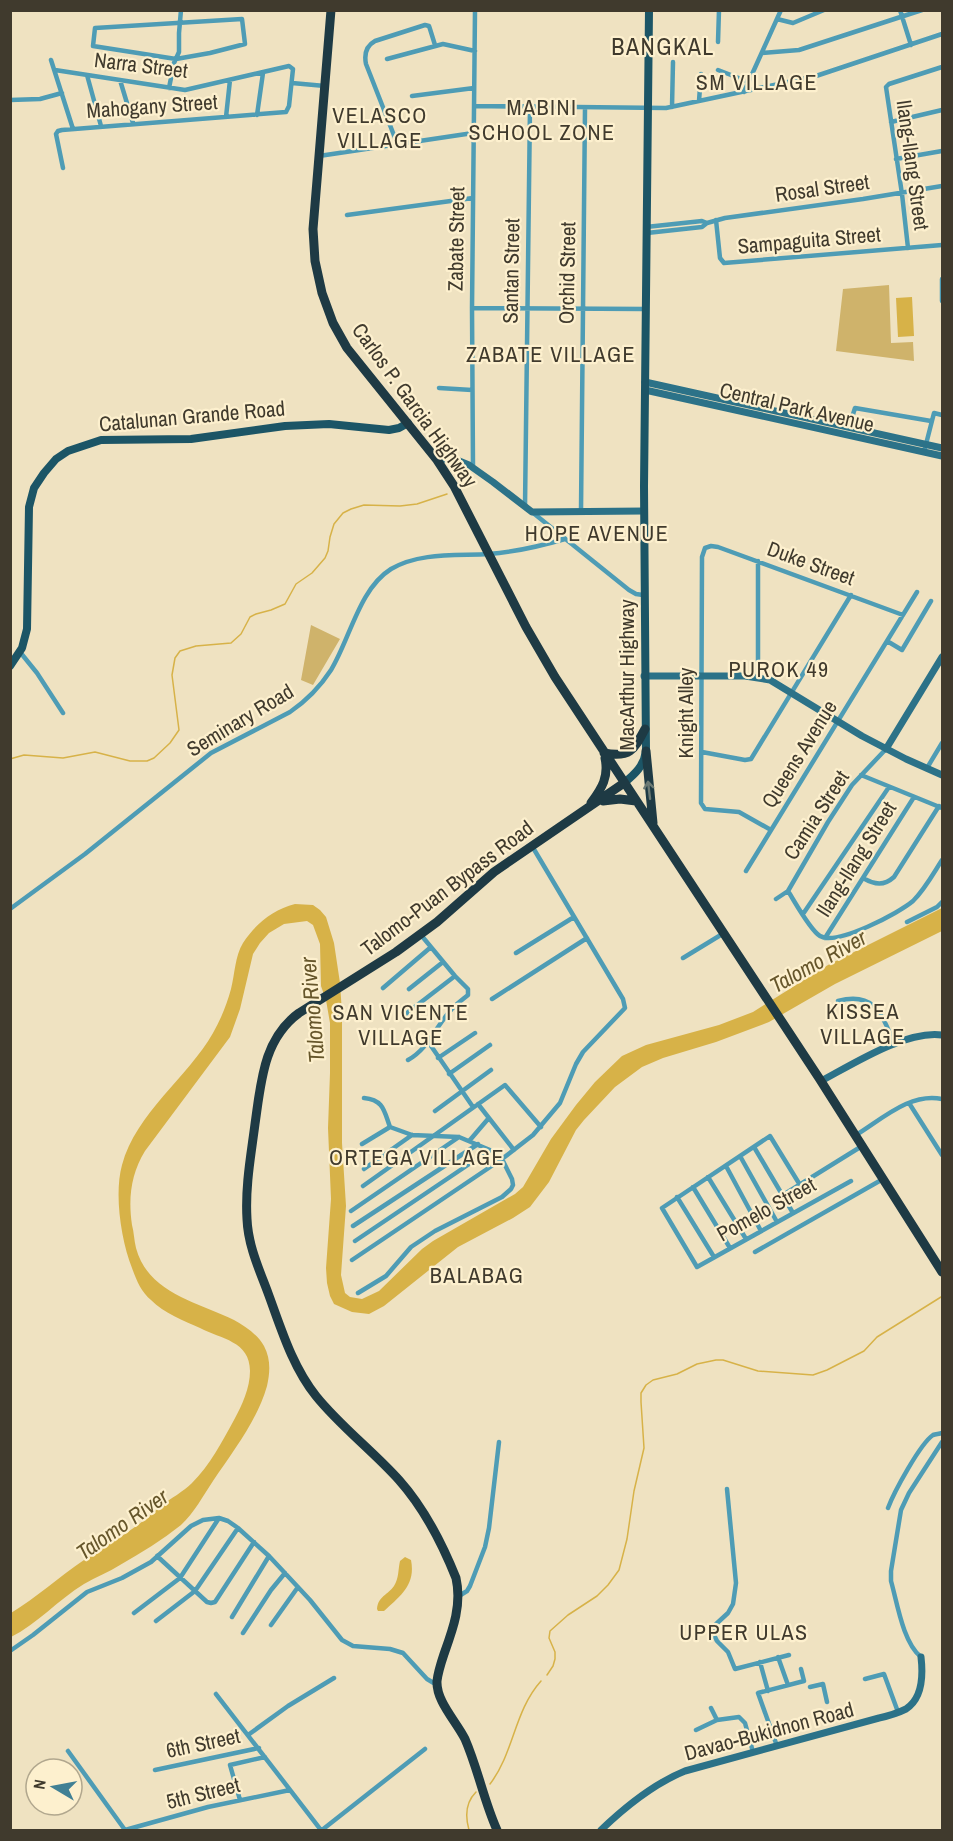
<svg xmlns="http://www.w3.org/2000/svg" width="953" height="1841" font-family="'Archivo Narrow',sans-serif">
  <rect width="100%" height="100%" fill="#efe2c1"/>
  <path fill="#cfb36b" d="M 889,285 L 891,343 L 913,342 L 914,361 L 836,351 L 843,289 Z
    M 311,625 L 340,639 L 313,685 L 301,680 Z"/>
  <path fill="#d7b248" d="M 912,297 L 914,336 L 898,337 L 896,298 Z
    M 295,904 L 313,905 L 320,910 L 326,917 L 334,943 L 340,983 L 342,1013 L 342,1143 L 346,1206 L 341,1275 L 345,1293 L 350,1297 L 362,1299 L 379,1291 L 422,1249 L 433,1241 L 515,1194 L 523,1187 L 551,1139 L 576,1105 L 595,1082 L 622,1056 L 646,1045 L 719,1025 L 753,1012 L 828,965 L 942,908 L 942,931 L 835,984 L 769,1022 L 716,1042 L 663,1058 L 642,1067 L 615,1087 L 584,1120 L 576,1130 L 549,1182 L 530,1207 L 513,1218 L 458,1247 L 384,1306 L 369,1314 L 352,1312 L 334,1304 L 330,1296 L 327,1283 L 326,1268 L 331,1199 L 328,1128 L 330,1073 L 330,1023 L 326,1000 L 321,986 L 320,944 L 313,925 L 307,921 L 284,924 L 269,933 L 260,943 L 253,954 L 240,1009 L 230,1037 L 145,1151 C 131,1174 128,1198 132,1225 C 134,1232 134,1240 136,1248 C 148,1293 197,1302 234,1320 C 245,1326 258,1335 264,1346 C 271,1359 270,1373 267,1386 C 257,1421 233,1451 213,1481 C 203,1496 194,1513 181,1525 C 162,1540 141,1553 120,1565 C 109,1572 96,1577 84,1584 C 58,1600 37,1624 11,1637 L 11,1613 C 36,1598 59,1577 84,1560 C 105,1546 127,1534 147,1518 C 152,1514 156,1510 161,1506 C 171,1498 183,1492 192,1483 C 210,1465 222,1442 234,1420 C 242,1405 250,1388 250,1371 C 250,1341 221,1339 200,1328 C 184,1321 164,1313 151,1300 C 141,1292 136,1279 132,1268 C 121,1240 114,1194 122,1165 C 136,1113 188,1077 213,1033 C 221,1019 227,1004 231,989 C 235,973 235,956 243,943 C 256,923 273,910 295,904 Z
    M 405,1557 L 411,1560 C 416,1585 400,1596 384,1611 L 378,1611 L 377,1609 C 378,1596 388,1595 394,1586 C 399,1578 398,1570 400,1561 Z"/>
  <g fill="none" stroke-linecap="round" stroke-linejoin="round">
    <path stroke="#d7b248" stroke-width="1.5" d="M 10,759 L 24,755 L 63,758 L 95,752 L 130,761 L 147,761 L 154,758 L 170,743 L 179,730 L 172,675 L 175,658 L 180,651 L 196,646 L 231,643 L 241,634 L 250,617 L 256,614 L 271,610 L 285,604 L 296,584 L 312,573 L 325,558 L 328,551 L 330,537 L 334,524 L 343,513 L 351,509 L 364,505 L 400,506 L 417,504 L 447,494
      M 547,1675 L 553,1666 L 555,1659 L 555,1652 L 549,1638 L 550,1631 L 568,1615 L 597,1596 L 608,1585 L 619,1570 L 627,1539 L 634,1491 L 644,1448 L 641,1402 L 641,1393 L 646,1385 L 653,1380 L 677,1374 L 697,1364 L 716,1360 L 723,1360 L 758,1371 L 813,1375 L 827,1370 L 864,1351 L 877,1337 L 941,1297
      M 490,1784 C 514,1753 514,1711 541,1681
      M 469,1830 C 465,1816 465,1803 476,1792"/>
    <path stroke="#4e9cb5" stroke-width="4.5" d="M 900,10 L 911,45
      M 242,19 L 245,44 L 210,53 L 176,59 L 93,46 L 95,28 Z
      M 777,19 L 793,23 L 824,10
      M 718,42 L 719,10
      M 762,53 L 799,50 L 922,10
      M 387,59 L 443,44 L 475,51
      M 51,60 L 73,129
      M 55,70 L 185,90 L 289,66 L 293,69 L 289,106 L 286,112 L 62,130 L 58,131 L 56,134 L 63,168
      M 718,70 L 749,82
      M 87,75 L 101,126
      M 120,80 L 133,123
      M 292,83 L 325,86
      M 169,88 L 174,63 L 179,52 L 179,33 L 181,10
      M 744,92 L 781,10
      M 412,96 L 474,88
      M 10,100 L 40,99 L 62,93
      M 699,101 L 701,74
      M 474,106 L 666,108 L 816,76 L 942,34
      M 672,107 L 673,62
      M 257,115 L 263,73
      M 226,117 L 230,80
      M 891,122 L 942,110
      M 397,143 L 366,64 C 364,54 366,46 375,41 L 425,25 L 429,26 L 430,29 L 435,45
      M 319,156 L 473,133
      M 896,159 L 942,151
      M 347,215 L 473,198
      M 716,220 L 720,258 L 724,263 L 942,245
      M 646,227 L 702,221 L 707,223
      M 647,233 L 702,227 L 707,223 L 725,218 L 863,199 L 942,186
      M 908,248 L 902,194 L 886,87 L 889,84 L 942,67
      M 942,279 L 942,301
      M 472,308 L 645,309
      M 439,388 L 472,390
      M 849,427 L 855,408 L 931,421
      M 924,452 L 934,413 L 942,415
      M 473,468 L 472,308 L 475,10
      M 525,507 L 530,107
      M 581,511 L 585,108
      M 532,512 L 629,590 L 636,594 L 643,595
      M 887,641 L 902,650 L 931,601
      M 20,652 L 37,673 L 63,713
      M 758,678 L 758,561
      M 702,752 L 745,760 L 751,759 L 851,595
      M 927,768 L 942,743
      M 861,775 L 942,808
      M 771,830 L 739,812 L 705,809 L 701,803 L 702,557 L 705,548 L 711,546 L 718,547 L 903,615
      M 746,871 L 917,592
      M 863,878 C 875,885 884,886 894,877 L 939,806
      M 788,891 C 795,902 810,930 820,936 C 837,946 899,913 913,901 C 925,889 933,874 942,860
      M 776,899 L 788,891 L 828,822 L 852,785 L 886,749
      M 10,909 L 85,854 L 211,753 L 290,712 C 306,701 320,687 331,670 C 350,639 359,589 391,569 C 420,552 457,556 489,554 C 515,552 541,546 565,539
      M 803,914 L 889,787
      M 907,922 L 937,907 L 942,902
      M 825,938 L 914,797
      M 516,953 L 574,917
      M 683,958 L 724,933
      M 383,988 L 431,947
      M 409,989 L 443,962
      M 492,999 L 587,938
      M 838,1001 C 876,991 882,1016 895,1045
      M 403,1016 L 455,976
      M 429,1043 L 473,1107
      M 438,1058 L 475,1033
      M 408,1060 C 428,1049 435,1028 450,1011 C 455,1005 462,1000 468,995 L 468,989 L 455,976 L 421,935
      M 449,1074 L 490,1045
      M 364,1098 C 384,1100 384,1111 390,1127
      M 909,1103 L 942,1155
      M 478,1104 L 514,1150
      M 435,1111 L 491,1070
      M 856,1135 C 882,1119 911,1092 942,1099
      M 470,1140 L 488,1119
      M 754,1147 L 793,1213
      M 740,1156 L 777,1222
      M 726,1166 L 761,1231
      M 364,1169 L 412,1135
      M 708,1177 L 746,1239
      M 800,1185 L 770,1136 L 662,1208 L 697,1267 L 851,1181
      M 363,1186 L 505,1085 L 541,1127
      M 693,1187 L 730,1248
      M 783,1195 L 862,1146
      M 677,1197 L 714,1257
      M 351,1211 L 459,1137
      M 353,1226 L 478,1144
      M 355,1241 L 490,1150
      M 755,1252 L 883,1179
      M 352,1260 L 502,1159 L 533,1135 L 560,1103 L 576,1064 L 583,1052 L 625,1008 L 623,999 L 532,846
      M 358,1293 L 386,1276 L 411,1247 L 435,1231 L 502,1197 L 511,1189 L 513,1185 L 512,1179 L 502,1159 L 497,1153 L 459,1137 L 412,1135 L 390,1127 L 362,1144
      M 727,1489 L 736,1583 L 733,1604 L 728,1613 L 715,1625 L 713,1633 L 717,1641 L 728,1652 L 735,1669 L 789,1655
      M 888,1508 C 894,1492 920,1444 933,1435 C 936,1434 939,1434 942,1433
      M 157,1556 L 207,1602 L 211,1603 L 215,1602 L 254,1542
      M 459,1596 L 467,1591 L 470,1586 L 485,1547 L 489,1528 L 499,1442
      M 134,1613 L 180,1578 L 219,1518
      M 232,1617 L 269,1556
      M 156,1621 L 195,1591 L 238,1528
      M 271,1625 L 298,1587
      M 243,1633 L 271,1590 L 285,1573
      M 10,1651 L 33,1635 L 87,1592 L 122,1578 L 151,1562 L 191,1526 L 203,1520 L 219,1518 L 228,1521 L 238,1528 L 269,1556 L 310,1600 L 342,1640 L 353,1646 L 390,1649 L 403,1653 L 427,1679 L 437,1685
      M 778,1657 L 788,1685
      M 921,1657 C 903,1643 897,1602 891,1581 L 891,1571 L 901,1510 L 909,1493 L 942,1442
      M 760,1662 L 768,1691
      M 865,1679 L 884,1674 L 898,1712
      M 810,1687 L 823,1684 L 827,1702
      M 216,1694 L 321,1830
      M 711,1708 L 717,1720
      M 696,1730 L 717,1720 L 739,1717 L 745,1723 L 753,1752
      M 248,1735 L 288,1706 L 334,1678
      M 777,1746 L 758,1693 L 804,1681 L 801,1669
      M 68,1751 L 125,1830
      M 155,1770 L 259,1748
      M 240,1800 L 230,1765 L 265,1757
      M 125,1830 L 208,1807 L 290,1790
      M 322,1830 L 425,1749"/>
    <path stroke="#2c7288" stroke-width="7" d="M 645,382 L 942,448
      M 645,390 L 942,456
      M 437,460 L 452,458 L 469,465 L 493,482 L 532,512 L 644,511
      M 644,676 L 745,676 L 770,680 L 862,736 L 906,759 L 942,775
      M 886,749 L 942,657
      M 821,1081 C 853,1064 906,1030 942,1035
      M 601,1830 C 626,1806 653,1784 685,1771 L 879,1718 C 888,1716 898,1713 906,1709 C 923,1698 923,1674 921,1657"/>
    <path stroke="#1c5566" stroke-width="8" d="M 10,666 L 22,648 L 27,629 L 29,507 L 34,488 L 44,473 L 56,459 L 68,451 L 101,440 L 191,439 L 285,426 L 329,424 L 389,430 L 399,428 L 408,423
      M 624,783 C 635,774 644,766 646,751 L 644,486 L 649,10"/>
    <path stroke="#1e3a44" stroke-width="9" d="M 331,10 L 313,229 L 315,261 L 322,293 L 333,323 L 347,348 L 437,460 L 454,486 L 526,627 L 555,677 L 819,1078 L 942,1272
      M 646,751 L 653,823
      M 604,753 C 630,758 634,750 645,729
      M 603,801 L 620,799 L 636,801
      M 591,803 C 602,788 609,777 605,758
      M 497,1830 C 484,1801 478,1769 465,1739 C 456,1721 436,1701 437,1681 C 438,1672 441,1663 444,1654 C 453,1629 462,1605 456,1578 C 442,1543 424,1508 399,1480 C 373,1451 340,1426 316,1396 C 292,1366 281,1328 268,1293 C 259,1269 248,1245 247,1219 C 245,1187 251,1155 255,1124 C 261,1083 263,1039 299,1013 L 396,952 L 437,922 L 494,872 L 624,783"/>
  </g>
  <defs><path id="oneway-shaft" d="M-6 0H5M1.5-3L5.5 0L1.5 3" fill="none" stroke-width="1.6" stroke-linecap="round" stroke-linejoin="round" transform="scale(1.5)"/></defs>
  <use stroke="#6c7a74" href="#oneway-shaft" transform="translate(649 790) rotate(-97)"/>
  <g text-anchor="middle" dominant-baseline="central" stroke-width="4.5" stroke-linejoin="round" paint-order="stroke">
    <g font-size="21" fill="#403a2d" stroke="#fdf0ce">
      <text transform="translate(141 65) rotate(7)">Narra Street</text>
      <text transform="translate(152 106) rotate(-4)">Mahogany Street</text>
      <text transform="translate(913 165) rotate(82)">Ilang-Ilang Street</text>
      <text transform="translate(822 188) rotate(-8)">Rosal Street</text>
      <text transform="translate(456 239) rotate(-89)">Zabate Street</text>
      <text transform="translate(809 240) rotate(-5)">Sampaguita Street</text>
      <text transform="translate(511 271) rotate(-89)">Santan Street</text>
      <text transform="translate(567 273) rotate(-89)">Orchid Street</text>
      <text transform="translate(415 405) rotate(54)">Carlos P. Garcia Highway</text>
      <text transform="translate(797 407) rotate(13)">Central Park Avenue</text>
      <text transform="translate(192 416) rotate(-5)">Catalunan Grande Road</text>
      <text transform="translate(811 563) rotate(20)">Duke Street</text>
      <text transform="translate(626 675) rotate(-90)">MacArthur Highway</text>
      <text transform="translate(685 713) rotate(-90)">Knight Alley</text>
      <text transform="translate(240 720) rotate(-31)">Seminary Road</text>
      <text transform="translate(799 754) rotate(-58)">Queens Avenue</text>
      <text transform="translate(816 815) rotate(-57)">Camia Street</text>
      <text transform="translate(856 859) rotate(-58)">Ilang-Ilang Street</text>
      <text transform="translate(447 888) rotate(-37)">Talomo-Puan Bypass Road</text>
      <text transform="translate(766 1209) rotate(-29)">Pomelo Street</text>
      <text transform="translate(769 1731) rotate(-15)">Davao-Bukidnon Road</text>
      <text transform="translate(203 1743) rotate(-12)">6th Street</text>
      <text transform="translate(203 1793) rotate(-14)">5th Street</text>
    </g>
    <g font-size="22" letter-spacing="1.5" fill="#403a2d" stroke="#fdf0ce">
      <text x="757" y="82">SM VILLAGE</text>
      <text x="542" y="107">MABINI<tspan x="542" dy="25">SCHOOL ZONE</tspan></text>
      <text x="380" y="115">VELASCO<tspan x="380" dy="25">VILLAGE</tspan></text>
      <text x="551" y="354">ZABATE VILLAGE</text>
      <text x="597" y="533">HOPE AVENUE</text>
      <text x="779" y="669">PUROK 49</text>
      <text x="863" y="1011">KISSEA<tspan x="863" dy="25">VILLAGE</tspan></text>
      <text x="401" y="1012">SAN VICENTE<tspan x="401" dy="25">VILLAGE</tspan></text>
      <text x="417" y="1157">ORTEGA VILLAGE</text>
      <text x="477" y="1275">BALABAG</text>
      <text x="744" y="1632">UPPER ULAS</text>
    </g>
    <g font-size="22" font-style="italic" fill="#66562b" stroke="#fdf0ce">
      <text transform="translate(818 961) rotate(-29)">Talomo River</text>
      <text transform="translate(312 1010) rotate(-95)">Talomo River</text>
      <text transform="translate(122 1524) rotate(-35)">Talomo River</text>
    </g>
    <g font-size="24" letter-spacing="1.5" fill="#403a2d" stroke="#fdf0ce">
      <text x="663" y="46">BANGKAL</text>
    </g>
  </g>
  <rect width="953" height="1841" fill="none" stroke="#403a2d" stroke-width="24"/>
  <g transform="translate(54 1787) rotate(280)"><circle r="28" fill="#fdf0ce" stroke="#b1a78e" stroke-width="1.5"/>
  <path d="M0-4.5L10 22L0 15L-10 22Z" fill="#418094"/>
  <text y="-9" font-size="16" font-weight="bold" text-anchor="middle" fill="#403a2d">N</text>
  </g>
</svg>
